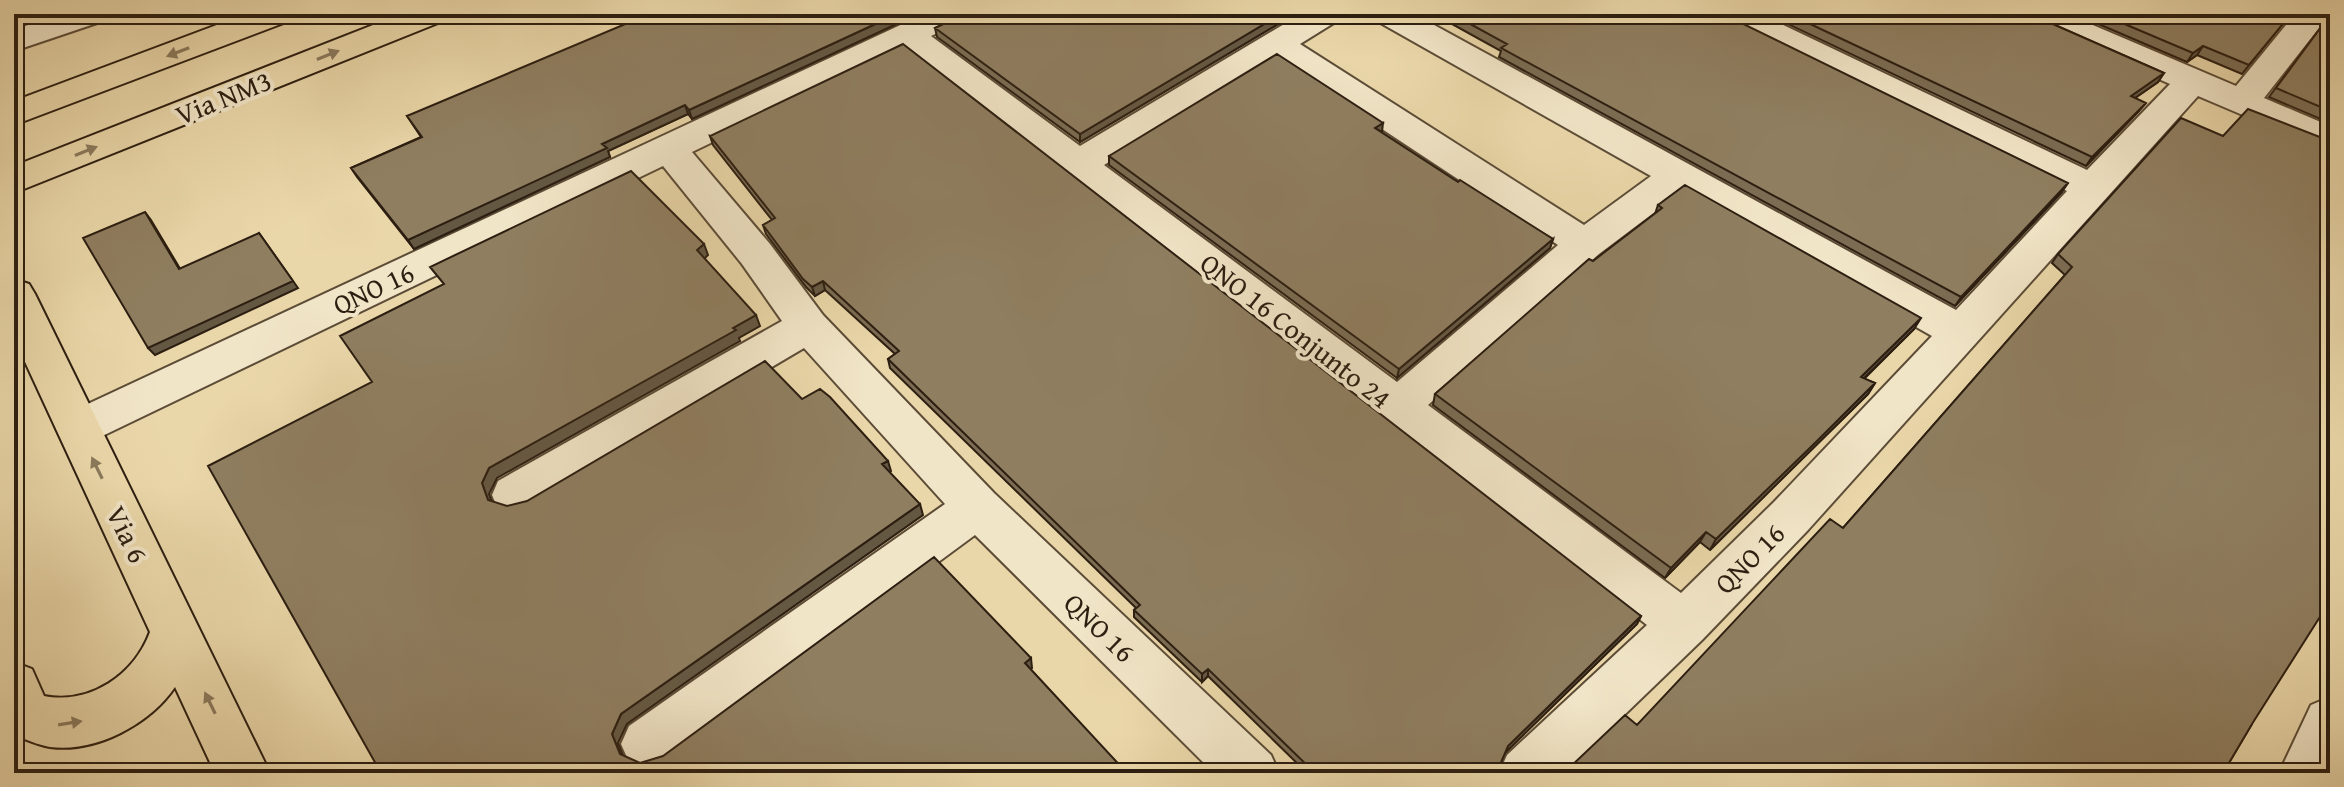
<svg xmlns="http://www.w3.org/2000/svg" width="2344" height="787" font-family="'Gentium Book Plus',serif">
  <rect width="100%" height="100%" fill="#ead7a9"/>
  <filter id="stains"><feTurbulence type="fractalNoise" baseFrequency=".0025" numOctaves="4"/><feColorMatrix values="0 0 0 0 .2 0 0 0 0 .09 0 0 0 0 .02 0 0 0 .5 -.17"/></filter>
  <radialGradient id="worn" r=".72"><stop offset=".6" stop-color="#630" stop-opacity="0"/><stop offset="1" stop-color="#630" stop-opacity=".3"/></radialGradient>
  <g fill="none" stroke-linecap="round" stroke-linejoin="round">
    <defs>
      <path id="minor" d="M 59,14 L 108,14 L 103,21 L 14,51 L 14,30 Z
        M 924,14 L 968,14 L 963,21 L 931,36 L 1080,146 L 1301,14 L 1342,14 L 1337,21 L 1300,44 L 1584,225 L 1651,176 L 1377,21 L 1372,14 L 1414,14 L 1956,310 L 2067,191 L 1721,21 L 1716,14 L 1760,14 L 2087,170 L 2170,84 L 2027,21 L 2022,14 L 2067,14 L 2236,86 L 2295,14 L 2330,14 L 2264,98 L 2330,126 L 2330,152 L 2198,96 L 1808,530 L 1702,640 L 1564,773 L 1499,773 L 1507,755 L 1647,625 L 905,49 L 692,152 L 770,244 L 823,315 L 994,493 L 1271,755 L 1279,773 L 1214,773 L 975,535 L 667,762 L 648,769 L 629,762 L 621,744 L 629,726 L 945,504 L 804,348 L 532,509 L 515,514 L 498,509 L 492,495 L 498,481 L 782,321 L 742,264 L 663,166 L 94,440 L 78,446 L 62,440 L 56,428 L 62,416 ZM 1276,59 L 1558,245 L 1397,382 L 1104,165 ZM 1680,193 L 1932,336 L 1774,502 L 1681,593 L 1428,405 L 1599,254 Z
        M 2330,697 L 2330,773 L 2279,773 L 2311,705 Z"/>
      <path id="major" d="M 246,14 L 294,14 L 289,21 L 14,125 L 14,101 Z
        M 401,14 L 448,14 L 443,21 L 14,193 L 14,166 Z
        M 14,279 L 29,284 L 35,294 L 270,773 L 215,773 L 175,687 C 150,724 96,753 50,747 C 38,745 25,739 14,735 L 14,662 L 32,669 L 44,696 C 90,705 134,675 150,632 L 14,338 Z"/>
    </defs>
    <use href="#minor" stroke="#5c4c37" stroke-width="4"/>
    <use href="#major" stroke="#2c1e11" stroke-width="4"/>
    <use href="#minor" fill="#f1e5c7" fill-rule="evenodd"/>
    <use href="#major" fill="#ead7a9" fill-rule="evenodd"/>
  </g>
  <path fill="#7b6c53" stroke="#2c1e11" stroke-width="2" d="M 918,14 L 692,119 L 688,114 L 608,151 L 610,157 L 414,249 L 357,177 L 351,168 L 421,137 L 407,116 Z
    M 1295,14 L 1080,142 L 937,37 L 935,28 L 963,15 Z
    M 1434,14 L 1723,14 L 2062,192 L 1955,306 L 1499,57 L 1501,51 Z
    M 1767,14 L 2030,14 L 2164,73 L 2158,82 L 2135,98 L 2139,111 L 2086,166 Z
    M 2075,14 L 2291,14 L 2242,74 L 2197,55 L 2187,62 Z
    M 2330,15 L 2330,123 L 2269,97 Z
    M 1381,132 L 1458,182 L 1553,239 L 1550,248 L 1397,378 L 1109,165 L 1109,156 Z
    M 710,136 L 1641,616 L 1637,624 L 1505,752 L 1499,767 L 1568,769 L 1637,725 L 1843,528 L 2065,275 L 2052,263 L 2058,254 L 2223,136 L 2252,724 L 2223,773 L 1307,773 L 1208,676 L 1202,682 L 1134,617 L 1134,610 L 1136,608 L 890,368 L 888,359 L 895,354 L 825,290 L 815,296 L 806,287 L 766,234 L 763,225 L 772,220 L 713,145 Z
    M 1658,205 L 1914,329 L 1864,379 L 1875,383 L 1868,394 L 1809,452 L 1710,550 L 1700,542 L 1665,578 L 1433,405 L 1435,394 L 1593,261 L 1655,214 Z"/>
  <path fill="#645843" stroke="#2c1e11" stroke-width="2" d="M 14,14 L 43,14 L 14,24 Z
    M 897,14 L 918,14 L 692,119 L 689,110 Z
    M 1281,14 L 1295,14 L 1080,142 L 1080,134 Z
    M 2203,46 L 2197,55 L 2187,62 L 2193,53 Z
    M 2164,73 L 2158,82 L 2125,105 L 2131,96 Z
    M 2146,103 L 2139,111 L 2086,166 L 2092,157 Z
    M 685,105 L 688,114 L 608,151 L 610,157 L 414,249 L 408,240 L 602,144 Z
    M 1383,123 L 1382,132 L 1375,128 Z
    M 2068,183 L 2062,192 L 1955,306 L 1961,297 Z
    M 145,212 L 151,220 L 185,277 L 179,269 Z
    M 259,233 L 298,288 L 155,355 L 148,348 Z
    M 1553,239 L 1550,248 L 1397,378 L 1399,369 Z
    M 704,244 L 708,255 L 701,262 L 697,250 Z
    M 823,281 L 825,290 L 815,296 L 812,287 Z
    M 756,315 L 760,326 L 739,338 L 740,341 L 497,478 L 489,494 L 495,510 L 488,500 L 482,483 L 489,468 Z
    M 1921,318 L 1914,329 L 1854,388 L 1861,377 Z
    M 1875,383 L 1868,394 L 1710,550 L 1716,539 Z
    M 888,461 L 891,471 L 885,475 L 882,464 Z
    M 920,504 L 923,515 L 627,724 L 618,743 L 626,763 L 620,754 L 612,734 L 621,714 Z
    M 1706,532 L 1700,542 L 1665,578 L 1671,568 Z
    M 1641,616 L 1637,624 L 1505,753 L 1508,746 Z
    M 1031,658 L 1032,668 L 1026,673 L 1025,663 Z
    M 1208,669 L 1208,676 L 1202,682 L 1202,674 Z"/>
  <path fill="#8f7e60" stroke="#2c1e11" stroke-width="2" d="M 649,14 L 897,14 L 689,110 L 685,105 L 602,144 L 607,148 L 408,240 L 351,168 L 422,137 L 407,116 Z
    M 964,14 L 1281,14 L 1080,134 L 935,28 Z
    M 1452,14 L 1723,14 L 2068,183 L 1961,297 L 1501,48 L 1507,44 Z
    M 1789,14 L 2030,14 L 2164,73 L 2131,96 L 2146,103 L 2092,157 Z
    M 2101,14 L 2291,14 L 2249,65 L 2203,46 L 2193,53 Z
    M 2330,15 L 2330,111 L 2276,88 Z
    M 903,44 L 1641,616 L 1508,746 L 1499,767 L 1568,769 L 1625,715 L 1637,725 L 1830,519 L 1843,528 L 2072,267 L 2058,254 L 2181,118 L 2223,136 L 2248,109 L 2330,141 L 2330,601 L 2252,724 L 2223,773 L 1315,773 L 1208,669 L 1202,674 L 1134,610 L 1140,605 L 888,359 L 899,351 L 823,281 L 812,287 L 803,279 L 763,225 L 775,218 L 710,136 Z
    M 1277,54 L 1383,123 L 1375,128 L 1458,182 L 1460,180 L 1553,239 L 1399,369 L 1109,156 Z
    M 631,171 L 704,244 L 697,250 L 756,315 L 733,328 L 736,330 L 489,468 L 482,483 L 488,500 L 507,506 L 527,501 L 765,361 L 802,399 L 820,389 L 830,397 L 888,461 L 882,464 L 920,504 L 621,714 L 612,734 L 620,754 L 640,763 L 663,756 L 934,557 L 1031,658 L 1025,663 L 1126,772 L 1125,773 L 381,773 L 208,466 L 372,382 L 340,336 L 444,284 L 430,267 Z
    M 1685,185 L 1921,318 L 1861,377 L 1875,383 L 1816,442 L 1716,539 L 1706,532 L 1671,568 L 1435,394 L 1589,259 L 1593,261 L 1662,208 L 1658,205 Z
    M 145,212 L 179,269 L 259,233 L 293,281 L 148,348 L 83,238 Z"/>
  <defs><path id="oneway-solid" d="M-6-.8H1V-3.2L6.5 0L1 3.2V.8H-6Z" transform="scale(2)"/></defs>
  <g fill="#8b7a5d">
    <use href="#oneway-solid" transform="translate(178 52) rotate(159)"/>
    <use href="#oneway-solid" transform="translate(328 55) rotate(-22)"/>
    <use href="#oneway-solid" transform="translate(86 151) rotate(-22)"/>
    <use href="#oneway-solid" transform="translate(97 468) rotate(-116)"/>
    <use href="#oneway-solid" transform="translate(210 703) rotate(-116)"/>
    <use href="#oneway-solid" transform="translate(70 723) rotate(-9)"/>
  </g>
  <g text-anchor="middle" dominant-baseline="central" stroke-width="8" stroke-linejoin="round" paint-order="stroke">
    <g font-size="28" fill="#2c1e11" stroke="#f1e5c7">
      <text transform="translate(223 97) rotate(-22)">Via NM3</text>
      <text transform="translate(373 288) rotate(-25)">QNO 16</text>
      <text transform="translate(1296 330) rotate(38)">QNO 16 Conjunto 24</text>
      <text transform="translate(128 534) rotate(64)">Via 6</text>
      <text transform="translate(1749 558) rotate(-45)">QNO 16</text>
      <text transform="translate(1100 627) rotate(44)">QNO 16</text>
    </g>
  </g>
  <rect width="2344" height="787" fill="none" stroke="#ead7a9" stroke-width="48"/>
  <rect x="16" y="16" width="2312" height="755" fill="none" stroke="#2c1e11" stroke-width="4"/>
  <rect x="24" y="24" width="2296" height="739" fill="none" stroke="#2c1e11" stroke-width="2"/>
  <rect width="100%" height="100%" filter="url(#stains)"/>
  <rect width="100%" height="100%" fill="url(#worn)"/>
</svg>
